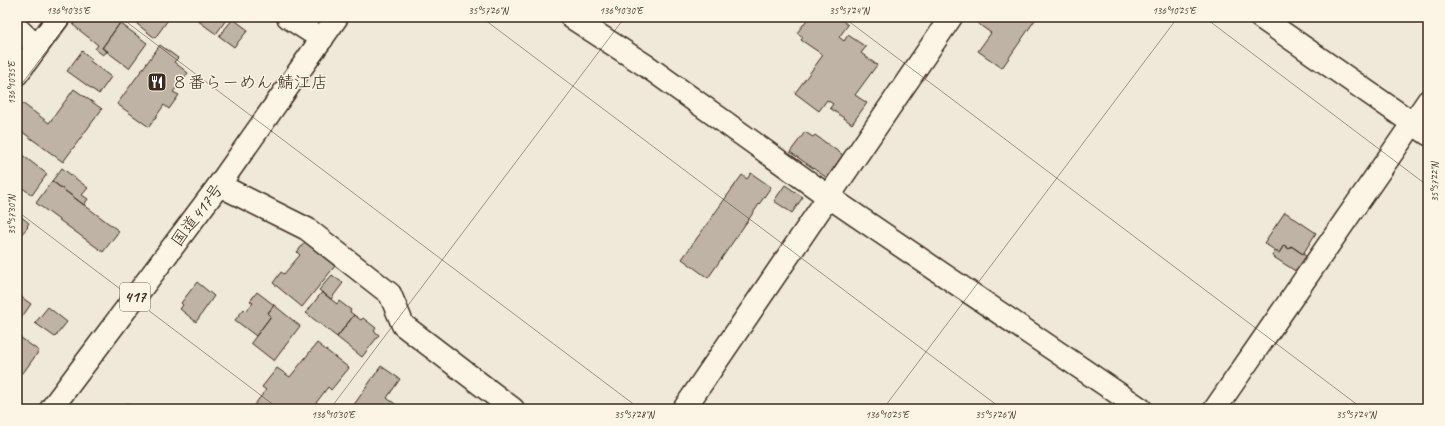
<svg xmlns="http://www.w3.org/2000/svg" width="1445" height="426" font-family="Caveat,'Klee One',sans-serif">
  <rect width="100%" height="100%" fill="#f0e9d9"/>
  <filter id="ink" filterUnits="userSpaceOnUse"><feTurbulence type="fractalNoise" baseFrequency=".025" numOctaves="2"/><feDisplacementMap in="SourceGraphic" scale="8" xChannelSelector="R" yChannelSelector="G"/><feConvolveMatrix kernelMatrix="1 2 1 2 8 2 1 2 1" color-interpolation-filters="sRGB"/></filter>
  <g filter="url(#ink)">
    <path fill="#beb3a4" stroke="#3b2a1e" d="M 79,17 L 112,17 L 120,23 L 102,48 L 108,51 L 103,55 L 95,49 L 98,45 L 73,25 Z
      M 142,17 L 170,17 L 155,38 L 137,24 Z
      M 199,17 L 228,17 L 216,34 L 197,20 Z
      M 809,17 L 838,17 L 848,25 L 839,37 L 844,41 L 848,35 L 866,47 L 861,53 L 877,65 L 855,95 L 867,103 L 852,124 L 830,108 L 833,104 L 827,100 L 819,111 L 795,93 L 823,55 L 801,40 L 803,37 L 797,33 Z
      M 981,17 L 1037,17 L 1002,68 L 978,51 L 991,33 L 977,23 Z
      M 233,19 L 248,30 L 234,47 L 219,36 Z
      M 120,23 L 147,43 L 129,68 L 102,48 Z
      M 160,45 L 178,58 L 174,62 L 188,73 L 173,92 L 179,95 L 169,109 L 164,105 L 149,127 L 117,104 Z
      M 82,51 L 92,59 L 90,61 L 111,77 L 99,94 L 67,71 Z
      M 74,89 L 102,109 L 63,162 L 17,128 L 17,110 L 22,103 L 49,123 Z
      M 805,132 L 813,137 L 815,135 L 843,155 L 827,178 L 790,152 Z
      M 21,154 L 47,174 L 32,195 L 17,184 L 17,159 Z
      M 62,168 L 88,188 L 82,195 L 88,199 L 84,205 L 52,181 Z
      M 751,173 L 771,187 L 708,278 L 682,259 L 742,175 L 747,179 Z
      M 52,181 L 119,231 L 103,252 L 36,203 Z
      M 785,185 L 803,197 L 792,213 L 774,201 Z
      M 17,210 L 21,213 L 20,216 L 29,223 L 27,226 L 28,227 L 17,239 Z
      M 1285,212 L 1316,233 L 1303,254 L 1291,246 L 1289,249 L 1284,245 L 1279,253 L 1264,243 Z
      M 305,242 L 335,266 L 302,307 L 273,283 L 281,272 L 284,274 L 300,255 L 297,252 Z
      M 1284,245 L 1289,249 L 1291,246 L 1310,259 L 1300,274 L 1272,256 L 1275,251 L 1279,253 Z
      M 332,275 L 343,283 L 331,299 L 319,290 Z
      M 197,282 L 214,296 L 196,322 L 180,309 L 183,305 L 181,303 Z
      M 257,292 L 274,305 L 268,313 L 271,316 L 256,336 L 235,320 L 244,309 L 246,311 L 253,303 L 250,301 Z
      M 322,292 L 337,304 L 339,301 L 351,310 L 350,312 L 354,315 L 337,337 L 306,313 Z
      M 17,294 L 31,304 L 17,324 Z
      M 274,305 L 300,326 L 274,361 L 251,343 L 271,316 L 268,313 Z
      M 48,307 L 67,322 L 55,337 L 35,323 Z
      M 354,315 L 361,320 L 363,318 L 376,328 L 374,331 L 379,335 L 362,357 L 337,337 Z
      M 17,335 L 39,351 L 23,373 L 17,369 Z
      M 317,343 L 349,368 L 331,390 L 328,387 L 313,407 L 310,405 L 307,409 L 251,409 L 266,390 L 262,387 L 277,368 L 290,377 Z
      M 381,366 L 400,379 L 387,398 L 402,409 L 351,409 Z
      M 127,403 L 136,409 L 122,409 Z"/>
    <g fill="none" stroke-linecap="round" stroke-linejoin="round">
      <defs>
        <path id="minor" d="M 288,17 L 322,39
          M 571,17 L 648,67 L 829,197 L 1141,409
          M 17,28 L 37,47
          M 17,74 L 59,17
          M 219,185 L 307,229 L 390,294 L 403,325 L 513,409
          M 684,409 L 951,17
          M 1215,409 L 1428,101"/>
        <path id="tertiary" d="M 1260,17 L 1428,134"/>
        <path id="trunk" d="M 51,409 L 219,185 L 337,17"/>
      </defs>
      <use href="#minor" stroke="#3b2a1e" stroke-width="25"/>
      <use href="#tertiary" stroke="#3b2a1e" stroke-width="25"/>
      <use href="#trunk" stroke="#3b2a1e" stroke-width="25"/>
      <use href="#minor" stroke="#fcf5e5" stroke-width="22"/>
      <use href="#tertiary" stroke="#fcf5e5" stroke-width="22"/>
      <use href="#trunk" stroke="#fcf5e5" stroke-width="22"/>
    </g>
  </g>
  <path fill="none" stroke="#3b2a1e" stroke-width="1" stroke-opacity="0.45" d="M 120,17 L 640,409M 481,17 L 1002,409M 843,17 L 1363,409M 1204,17 L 1428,186M 17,90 L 72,17M 17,211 L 279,409M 330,409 L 625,17M 883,409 L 1178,17"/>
  <defs>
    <symbol id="restaurant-square" viewBox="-11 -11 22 22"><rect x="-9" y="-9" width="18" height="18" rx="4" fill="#3b2a1e" stroke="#fcf5e5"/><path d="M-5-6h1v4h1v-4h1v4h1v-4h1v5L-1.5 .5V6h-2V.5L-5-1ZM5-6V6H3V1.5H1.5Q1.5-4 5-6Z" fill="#fff"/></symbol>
  </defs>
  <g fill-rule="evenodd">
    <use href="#restaurant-square" x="146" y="71" width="22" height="22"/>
  </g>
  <g text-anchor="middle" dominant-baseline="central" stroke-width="3" stroke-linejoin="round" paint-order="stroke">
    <rect fill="#fcf5e5" stroke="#75675a" stroke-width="1" x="120" y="283" width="30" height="28" rx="3"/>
    <g font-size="16" font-weight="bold" fill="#3b2a1e">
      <text x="135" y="297">417</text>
    </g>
    <g font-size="17" fill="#3b2a1e" stroke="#fcf5e5" text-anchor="start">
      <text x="171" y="82">８番らーめん 鯖江店</text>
    </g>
    <g font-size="17" fill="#3b2a1e" stroke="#fcf5e5">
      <text transform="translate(197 215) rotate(-53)">国道417号</text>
    </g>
  </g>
  <rect width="1445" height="426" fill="none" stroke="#fcf5e5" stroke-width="44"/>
  <rect x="22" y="22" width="1401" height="382" fill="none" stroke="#3b2a1e" stroke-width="1.5"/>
  <g font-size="10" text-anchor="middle" fill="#3b2a1e">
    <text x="68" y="14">136°10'35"E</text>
    <text x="488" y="14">35°57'26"N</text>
    <text x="621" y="14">136°10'30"E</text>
    <text x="849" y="14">35°57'24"N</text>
    <text x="1174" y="14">136°10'25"E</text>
    <text transform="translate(11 83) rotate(-90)" y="4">136°10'35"E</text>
    <text transform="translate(1434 182) rotate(-90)" y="4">35°57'22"N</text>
    <text transform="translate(11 215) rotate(-90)" y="4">35°57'30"N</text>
    <text x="333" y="418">136°10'30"E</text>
    <text x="634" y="418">35°57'28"N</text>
    <text x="887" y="418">136°10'25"E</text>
    <text x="995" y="418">35°57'26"N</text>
    <text x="1356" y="418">35°57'24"N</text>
  </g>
</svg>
